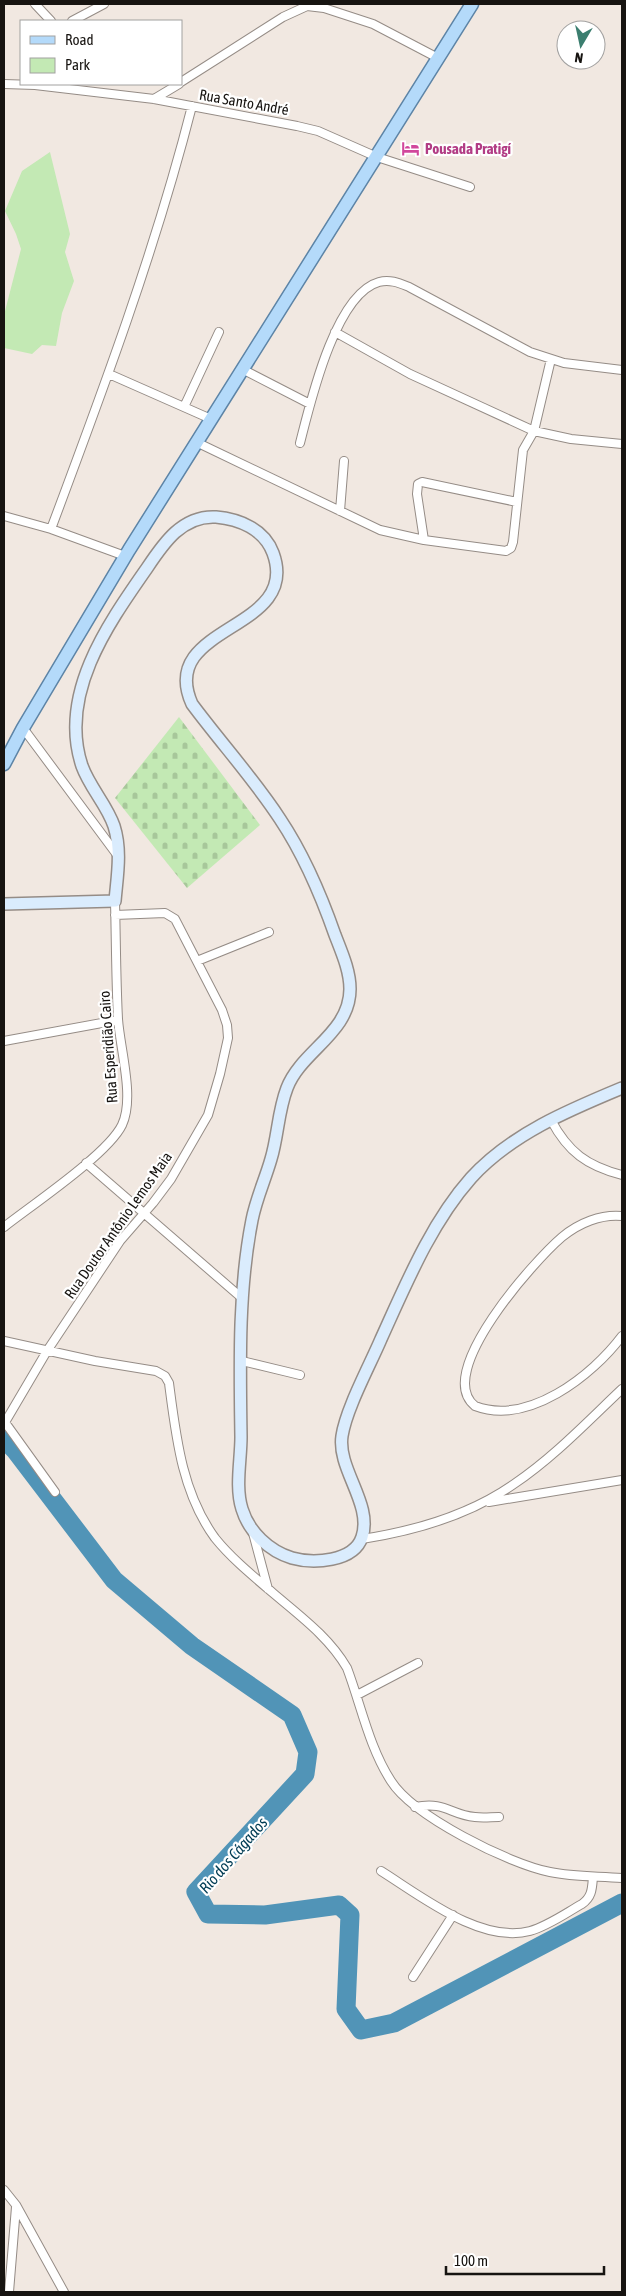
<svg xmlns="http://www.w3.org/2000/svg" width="626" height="2296" font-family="'Asap Condensed',sans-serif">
  <defs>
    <pattern id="cemetery-stones" width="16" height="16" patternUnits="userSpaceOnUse" patternTransform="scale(1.25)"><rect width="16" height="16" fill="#c3e9b4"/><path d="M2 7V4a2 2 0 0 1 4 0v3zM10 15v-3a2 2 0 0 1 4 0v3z" fill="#a7c79a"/></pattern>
  </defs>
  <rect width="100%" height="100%" fill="#f1e8e1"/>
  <path fill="#c3e9b4" d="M 50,152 L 70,234 L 65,252 L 74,281 L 62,313 L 56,346 L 42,345 L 32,354 L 4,348 L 4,315 L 21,249 L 16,234 L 5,211 L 22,171 Z"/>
  <path fill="url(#cemetery-stones)" d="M 179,717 L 260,825 L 187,888 L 115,798 Z"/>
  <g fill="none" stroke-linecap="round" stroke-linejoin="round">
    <path stroke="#5194b7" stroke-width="19" d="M 4,1439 L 15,1450 L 114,1580 L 192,1646 L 292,1715 L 308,1752 L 305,1774 L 196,1892 L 208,1914 L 265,1915 L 339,1905 L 350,1915 L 346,2009 L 361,2030 L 394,2023 L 622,1903"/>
    <defs>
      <path id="street" d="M 35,4 L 51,21
        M 72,21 L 104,4
        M 181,82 L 283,17 L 307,6 L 324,8 L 373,24 L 438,58
        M 4,84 L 35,85 L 154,99 L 297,126 L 318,131 L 377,157 L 470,187
        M 154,99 L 179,84
        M 335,332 L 410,374 L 534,431 L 571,439 L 622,444
        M 242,369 L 310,404
        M 109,374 L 211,419
        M 184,407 L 219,332
        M 196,442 L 380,530 L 424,540 L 506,551 L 511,548 L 513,542 L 523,450 L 534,431 L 551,359
        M 300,443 C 310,404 335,294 379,282 C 390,279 399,283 409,287 L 530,352 L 564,363 L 622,370
        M 340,511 L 344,461
        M 4,516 L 51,529 L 125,556
        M 51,529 C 103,390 155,251 192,106
        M 424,540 L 417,494 L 418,484 L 422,482 L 517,502
        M 23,728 L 118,856
        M 197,961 L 269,932
        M 4,1041 L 118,1020
        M 551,1120 C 568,1152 587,1166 622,1175
        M 86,1163 L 243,1299
        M 622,1216 C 601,1214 579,1223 562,1237 C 535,1260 433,1373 475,1406 C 528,1426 592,1376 622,1336
        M 4,1227 C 32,1205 108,1154 122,1125 C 135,1098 120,1049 118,1019 C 116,980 116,941 115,901
        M 4,1341 L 95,1361 L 156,1371 L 165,1376 L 169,1383 C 176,1437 182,1493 215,1538 C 231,1558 253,1576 273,1593 C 300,1616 329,1637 347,1668 C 361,1705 369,1747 391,1781 C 413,1816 509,1864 550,1872 C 574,1877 598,1876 622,1878
        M 242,1361 L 300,1375
        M 4,1421 L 55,1492
        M 4,1424 L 47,1351 L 120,1241 L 153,1203 L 171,1179 L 208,1115 L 220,1074 L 228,1038 L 227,1025 L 222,1010 L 175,919 L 165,913 L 115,915
        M 489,1502 L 622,1480
        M 253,1533 L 268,1589
        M 362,1539 C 414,1531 471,1514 514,1484 C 554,1457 588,1421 622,1389
        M 357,1695 L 418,1663
        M 415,1807 C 446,1801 450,1815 475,1817 C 483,1818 491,1817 499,1817
        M 381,1871 C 421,1896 481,1944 530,1931 C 548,1926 566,1913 582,1904 C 592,1897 592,1889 593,1877
        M 413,1977 L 453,1915
        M 4,2190 L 16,2205 L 64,2292
        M 9,2292 L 16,2207"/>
      <path id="secondary" d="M 4,904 L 115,901 C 117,877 122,851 114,826 C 107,805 90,788 82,766 C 58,694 108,624 147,568 C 163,544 182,515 216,517 C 239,519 264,529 273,553 C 302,632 156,624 192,704 C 221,743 254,779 280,819 C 304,855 321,895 335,935 C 342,953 350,971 350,989 C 350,1033 301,1051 287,1088 C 278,1111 278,1136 271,1159 C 265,1180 256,1199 252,1220 C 238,1291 240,1366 241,1437 C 241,1460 235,1487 242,1509 C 249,1532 269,1551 292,1558 C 313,1564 354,1562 362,1537 C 373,1504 337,1469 342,1436 C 346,1409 370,1365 381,1339 C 406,1284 431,1223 471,1178 C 511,1134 569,1110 622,1088"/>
      <path id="primary" d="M 4,764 L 23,728 L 129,550 L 472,4"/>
    </defs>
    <use href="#street" stroke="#958c86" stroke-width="10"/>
    <use href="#secondary" stroke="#958c86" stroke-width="14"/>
    <use href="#primary" stroke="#5d84a6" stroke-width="15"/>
    <use href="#street" stroke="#fff" stroke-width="8"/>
    <use href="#secondary" stroke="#daecfd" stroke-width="11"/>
    <use href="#primary" stroke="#b4dafa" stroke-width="12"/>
  </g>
  <defs>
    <symbol id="hotel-bare" viewBox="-9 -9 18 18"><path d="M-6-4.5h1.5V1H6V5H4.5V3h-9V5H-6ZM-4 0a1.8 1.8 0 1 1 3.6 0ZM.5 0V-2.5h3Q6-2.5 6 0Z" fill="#d1479c" stroke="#fff" stroke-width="2.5" paint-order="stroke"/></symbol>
  </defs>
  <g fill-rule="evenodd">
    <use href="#hotel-bare" x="398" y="136" width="25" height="25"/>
  </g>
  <g text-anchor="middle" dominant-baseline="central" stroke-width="4.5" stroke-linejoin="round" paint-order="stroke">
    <g font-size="15" fill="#171411" stroke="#fff">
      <text transform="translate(244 102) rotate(10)">Rua Santo André</text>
      <text transform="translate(108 1047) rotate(-94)">Rua Esperidião Cairo</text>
      <text transform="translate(118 1225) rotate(-55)">Rua Doutor Antônio Lemos Maia</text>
    </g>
    <g font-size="15" font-weight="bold" fill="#b23c85" stroke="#fff" text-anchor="start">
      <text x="425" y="148">Pousada Pratigí</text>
    </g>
    <g font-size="16" font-style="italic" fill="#003c54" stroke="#fff">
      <text transform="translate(233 1855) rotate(-49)">Rio dos Cágados</text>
    </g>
  </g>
  <rect width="626" height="2296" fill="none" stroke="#171411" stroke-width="10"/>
  <rect x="20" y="20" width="162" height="65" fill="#ffffff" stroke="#a2a1a0"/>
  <rect x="30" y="36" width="25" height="8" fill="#b4dafa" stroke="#a2a1a0"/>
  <text x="65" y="45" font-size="15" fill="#171411">Road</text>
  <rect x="30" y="58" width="25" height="15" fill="#c3e9b4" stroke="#a2a1a0"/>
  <text x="65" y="70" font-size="15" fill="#171411">Park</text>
  <g transform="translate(581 45) rotate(189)"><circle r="24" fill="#ffffff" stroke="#a2a1a0"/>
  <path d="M0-4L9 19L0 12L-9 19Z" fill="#3b7e6f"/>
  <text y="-8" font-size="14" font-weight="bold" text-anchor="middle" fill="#171411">N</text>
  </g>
  <path d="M446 2266v8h158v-8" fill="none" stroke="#171411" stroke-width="2.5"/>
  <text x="454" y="2266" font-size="15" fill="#171411" stroke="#ffffff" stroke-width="4" paint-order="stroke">100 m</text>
</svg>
